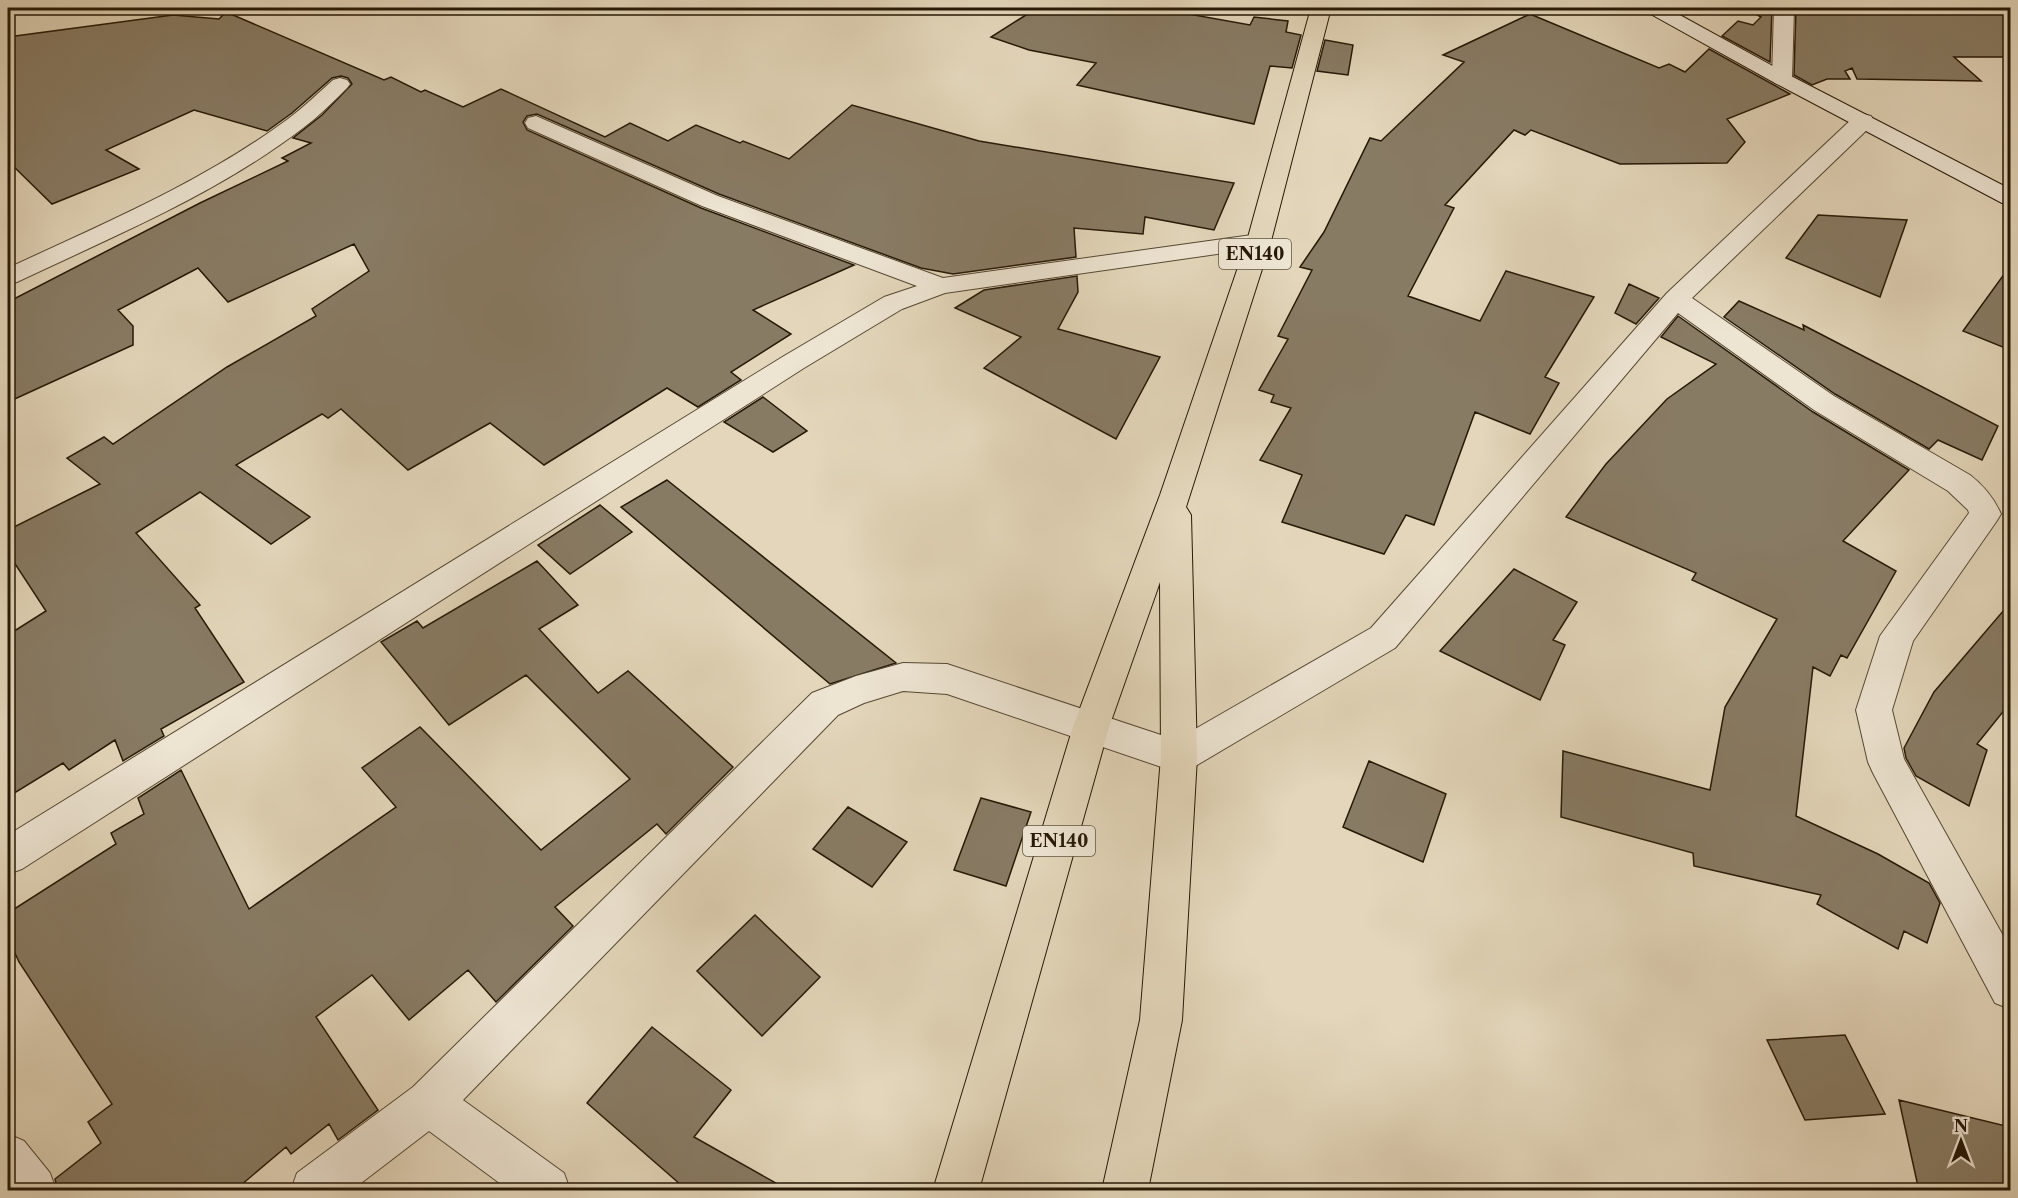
<svg xmlns="http://www.w3.org/2000/svg" width="2018" height="1198" font-family="'Libre Caslon Text',serif">
  <rect width="100%" height="100%" fill="#e3d6ba"/>
  <filter id="stains"><feTurbulence type="fractalNoise" baseFrequency=".00333" numOctaves="4"/><feColorMatrix values="0 0 0 0 .2 0 0 0 0 .09 0 0 0 0 .02 0 0 0 .5 -.17"/></filter>
  <radialGradient id="worn" r=".72"><stop offset=".6" stop-color="#630" stop-opacity="0"/><stop offset="1" stop-color="#630" stop-opacity=".3"/></radialGradient>
  <path fill="#887b64" stroke="#261906" stroke-width="1.5" d="M 1037,8 L 1155,8 L 1250,25 L 1254,17 L 1288,21 L 1286,32 L 1301,35 L 1292,68 L 1270,66 L 1254,124 L 1077,85 L 1096,63 L 1029,50 L 991,37 Z
    M 1745,8 L 1772,8 L 1770,62 L 1722,36 L 1738,21 L 1753,25 L 1761,17 Z
    M 1796,8 L 2008,8 L 2010,11 L 2010,57 L 1954,57 L 1981,81 L 1857,79 L 1852,68 L 1845,71 L 1850,79 L 1827,79 L 1812,85 L 1794,75 Z
    M 226,12 L 384,80 L 391,77 L 421,92 L 425,90 L 463,107 L 501,89 L 605,137 L 630,123 L 668,141 L 696,125 L 740,143 L 743,141 L 789,159 L 852,105 L 979,141 L 1234,183 L 1214,230 L 1145,217 L 1143,234 L 1074,228 L 1076,257 L 953,274 L 921,268 L 719,194 L 537,114 L 527,116 L 523,122 L 527,130 L 701,208 L 854,265 L 753,310 L 791,334 L 731,372 L 741,380 L 698,407 L 667,388 L 544,465 L 490,423 L 408,470 L 341,409 L 328,418 L 322,414 L 236,465 L 310,517 L 271,544 L 200,492 L 136,533 L 200,605 L 195,608 L 244,682 L 161,729 L 164,736 L 123,761 L 115,740 L 69,770 L 63,763 L 8,797 L 8,635 L 46,611 L 8,553 L 8,530 L 100,484 L 67,458 L 104,437 L 113,444 L 227,367 L 316,316 L 312,309 L 369,271 L 354,244 L 228,302 L 198,268 L 118,310 L 133,326 L 133,345 L 8,402 L 8,302 L 200,203 L 288,161 L 282,158 L 311,143 L 293,138 L 322,115 L 352,84 L 348,78 L 341,76 L 332,78 L 292,113 L 267,131 L 194,110 L 106,150 L 139,169 L 52,204 L 8,161 L 8,37 L 173,15 L 219,19 Z
    M 1530,14 L 1659,68 L 1669,64 L 1685,72 L 1709,49 L 1790,94 L 1727,119 L 1745,142 L 1727,163 L 1620,164 L 1531,130 L 1525,135 L 1514,130 L 1445,205 L 1454,208 L 1408,296 L 1480,321 L 1506,271 L 1594,297 L 1545,377 L 1559,383 L 1530,434 L 1475,412 L 1434,525 L 1406,515 L 1384,554 L 1282,522 L 1302,475 L 1260,460 L 1291,408 L 1271,402 L 1274,395 L 1259,390 L 1288,339 L 1278,336 L 1312,270 L 1300,267 L 1324,232 L 1370,138 L 1381,141 L 1464,62 L 1443,55 Z
    M 1325,40 L 1353,45 L 1348,75 L 1317,71 Z
    M 1818,215 L 1907,220 L 1880,297 L 1786,258 Z
    M 2010,266 L 2010,350 L 1963,331 Z
    M 1077,276 L 1078,292 L 1058,329 L 1160,357 L 1116,439 L 984,368 L 1021,337 L 955,308 L 984,290 Z
    M 1629,284 L 1659,298 L 1636,324 L 1615,313 Z
    M 1739,301 L 1804,330 L 1803,325 L 1998,426 L 1982,460 L 1938,440 L 1929,449 L 1835,394 L 1724,317 Z
    M 1678,316 L 1813,412 L 1909,470 L 1843,541 L 1896,571 L 1847,658 L 1841,655 L 1830,676 L 1813,667 L 1796,816 L 1878,854 L 1929,883 L 1940,903 L 1927,943 L 1904,931 L 1898,949 L 1817,904 L 1821,895 L 1694,866 L 1693,853 L 1561,817 L 1563,751 L 1710,790 L 1725,707 L 1777,619 L 1692,580 L 1696,573 L 1566,517 L 1606,464 L 1667,399 L 1716,364 L 1661,337 Z
    M 763,397 L 807,431 L 773,452 L 724,422 Z
    M 667,480 L 896,663 L 830,684 L 621,507 Z
    M 600,505 L 632,532 L 570,574 L 538,545 Z
    M 537,561 L 578,605 L 539,629 L 598,693 L 628,671 L 733,767 L 666,834 L 657,824 L 555,907 L 573,926 L 496,1002 L 468,970 L 409,1020 L 372,975 L 316,1017 L 378,1110 L 338,1140 L 329,1124 L 291,1154 L 286,1147 L 234,1191 L 58,1191 L 55,1179 L 101,1143 L 88,1122 L 112,1104 L 19,962 L 8,938 L 8,913 L 116,844 L 111,833 L 144,814 L 138,798 L 181,770 L 249,909 L 396,807 L 362,768 L 420,727 L 541,850 L 630,779 L 526,675 L 449,725 L 381,642 L 417,621 L 423,628 Z
    M 1514,569 L 1577,602 L 1553,640 L 1565,645 L 1540,700 L 1440,651 Z
    M 2010,603 L 2010,703 L 1977,744 L 1987,750 L 1969,806 L 1916,776 L 1906,758 L 1904,748 L 1934,692 Z
    M 1369,761 L 1446,794 L 1423,862 L 1343,827 Z
    M 981,798 L 1031,812 L 1006,886 L 954,870 Z
    M 848,807 L 907,842 L 872,887 L 813,849 Z
    M 755,915 L 820,977 L 762,1036 L 697,971 Z
    M 652,1027 L 731,1090 L 694,1137 L 790,1191 L 688,1191 L 587,1103 Z
    M 1845,1035 L 1885,1114 L 1805,1120 L 1767,1040 Z
    M 1899,1100 L 2010,1127 L 2010,1191 L 1919,1191 Z"/>
  <g fill="none" stroke-linecap="round" stroke-linejoin="round">
    <defs>
      <path id="minor" d="M 1774,8 L 1794,8 L 1792,79 L 1789,83 L 1782,85 L 1775,83 L 1772,79 Z
        M 340,78 L 347,80 L 350,84 L 347,88 C 333,102 319,116 303,128 C 217,194 114,236 17,282 L 8,285 L 8,268 C 103,224 203,182 288,119 C 304,107 318,93 333,80 Z
        M 1863,114 L 1871,116 L 1874,121 L 1871,126 L 1692,298 L 1834,396 L 1970,475 C 1984,486 1994,498 2001,514 L 1996,522 L 1913,641 L 1892,710 L 1904,759 L 2010,948 L 2010,1009 L 1995,1003 L 1873,773 L 1868,762 L 1856,710 L 1880,636 L 1969,513 L 1968,510 L 1948,491 L 1814,410 L 1678,313 L 1395,648 L 1192,768 L 1179,773 L 947,694 L 903,691 L 864,703 L 838,715 L 463,1100 L 564,1173 L 570,1190 L 509,1190 L 429,1131 L 352,1190 L 291,1190 L 297,1173 L 413,1087 L 812,693 L 856,676 L 903,663 L 947,664 L 1176,740 L 1371,628 L 1667,293 L 1855,116 Z
        M 536,116 L 718,196 L 943,278 L 1259,234 L 1268,236 L 1271,241 L 1268,246 L 1259,248 L 945,293 L 902,309 L 804,368 L 22,869 L 8,874 L 8,835 L 784,356 L 884,297 L 917,286 L 702,206 L 528,128 L 525,123 L 528,118 Z
        M 8,1134 L 24,1141 L 50,1173 L 56,1190 L 8,1190 Z"/>
      <path id="secondary" d="M 1644,8 L 1667,8 L 1789,75 L 2010,189 L 2010,205 L 2002,203 L 1775,83 L 1647,12 Z"/>
      <path id="primary" d="M 1311,8 L 1331,8 L 1271,241 L 1186,507 L 1191,515 L 1197,757 L 1182,1020 L 1148,1190 L 1102,1190 L 1140,1020 L 1161,757 L 1160,582 L 1109,727 L 979,1190 L 933,1190 L 1073,727 L 1160,495 L 1247,241 Z"/>
    </defs>
    <use href="#minor" stroke="#554833" stroke-width="2"/>
    <use href="#secondary" stroke="#261906" stroke-width="2"/>
    <use href="#primary" stroke="#261906" stroke-width="2"/>
    <use href="#minor" fill="#ede4d2" fill-rule="evenodd"/>
    <use href="#secondary" fill="#ede4d2" fill-rule="evenodd"/>
    <use href="#primary" fill="#e3d6ba" fill-rule="evenodd"/>
  </g>
  <g text-anchor="middle" dominant-baseline="central" stroke-width="6" stroke-linejoin="round" paint-order="stroke">
    <g fill="#ede4d2" stroke="#625643" stroke-width="1.5">
      <rect x="1219" y="239" width="72" height="30" rx="4.5"/>
      <rect x="1023" y="826" width="72" height="30" rx="4.5"/>
    </g>
    <g font-size="18" font-weight="bold" fill="#261906">
      <text x="1255" y="254">EN140</text>
      <text x="1059" y="841">EN140</text>
    </g>
  </g>
  <rect width="2018" height="1198" fill="none" stroke="#e3d6ba" stroke-width="30"/>
  <rect x="9" y="9" width="2000" height="1180" fill="none" stroke="#261906" stroke-width="3"/>
  <rect x="15" y="15" width="1988" height="1168" fill="none" stroke="#261906" stroke-width="1.5"/>
  <g transform="translate(1961 1141)" stroke="#ede4d2" stroke-width="4.5" paint-order="stroke">
  <path d="M0-4.5L10 22L0 15L-10 22Z" fill="#261906"/>
  <text y="-9" font-size="16" font-weight="bold" text-anchor="middle" fill="#261906">N</text>
  </g>
  <rect width="100%" height="100%" filter="url(#stains)"/>
  <rect width="100%" height="100%" fill="url(#worn)"/>
</svg>
